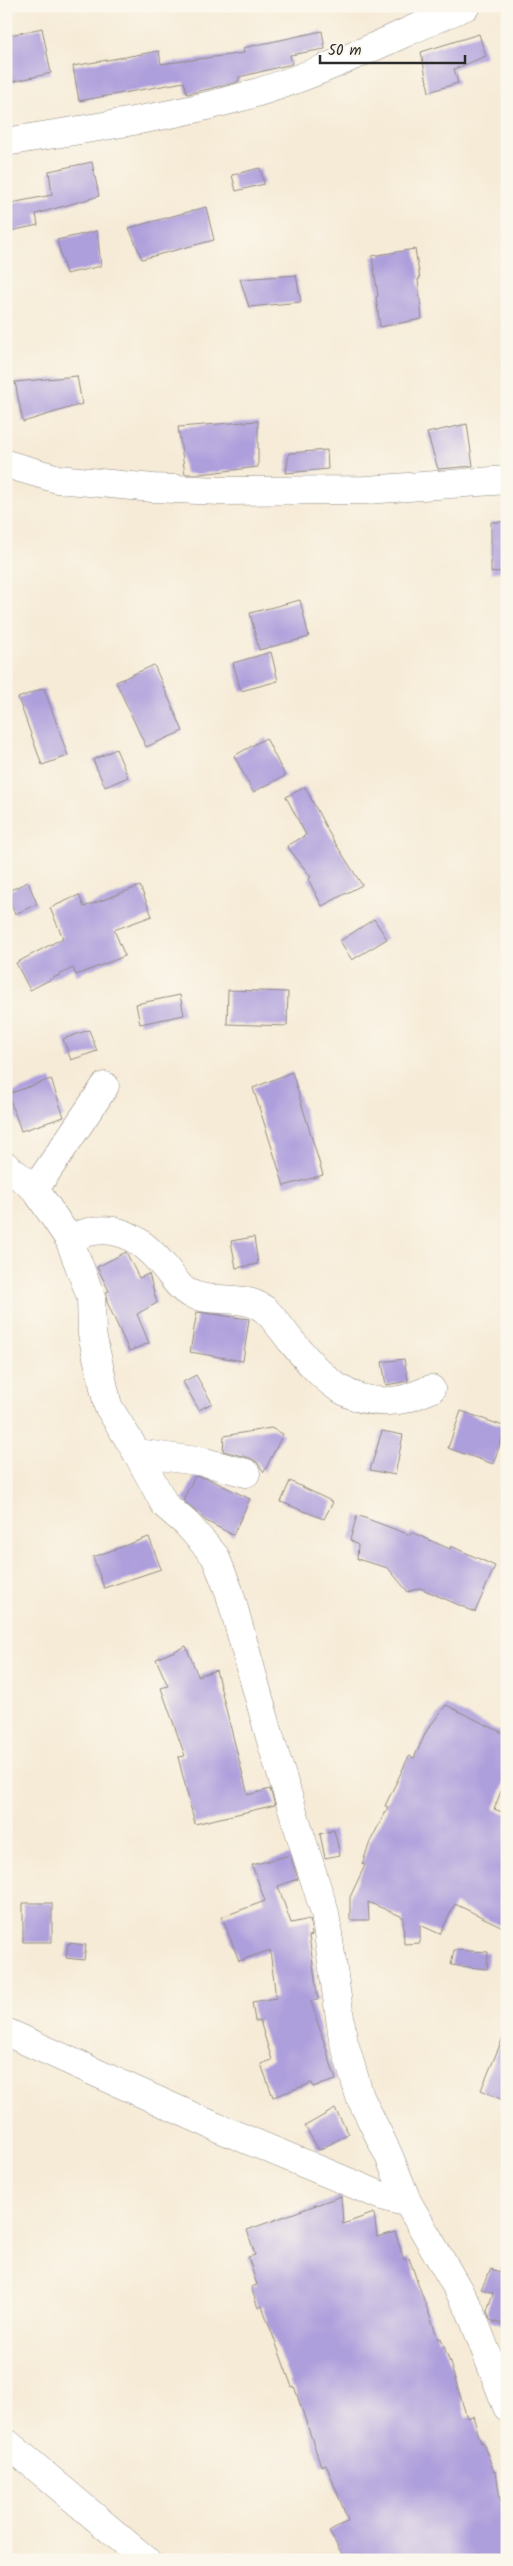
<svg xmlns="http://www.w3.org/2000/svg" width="513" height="2566" font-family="Kalam,sans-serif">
  <rect width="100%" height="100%" fill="#fbf7ec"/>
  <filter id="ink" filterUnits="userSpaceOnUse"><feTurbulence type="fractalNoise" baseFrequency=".02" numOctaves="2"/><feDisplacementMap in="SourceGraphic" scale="10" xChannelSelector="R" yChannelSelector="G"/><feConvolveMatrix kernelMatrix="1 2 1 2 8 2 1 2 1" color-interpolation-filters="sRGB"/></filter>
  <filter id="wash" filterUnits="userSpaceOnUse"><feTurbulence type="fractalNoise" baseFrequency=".0096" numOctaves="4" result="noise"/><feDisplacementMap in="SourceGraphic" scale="20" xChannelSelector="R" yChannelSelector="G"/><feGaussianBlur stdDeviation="1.12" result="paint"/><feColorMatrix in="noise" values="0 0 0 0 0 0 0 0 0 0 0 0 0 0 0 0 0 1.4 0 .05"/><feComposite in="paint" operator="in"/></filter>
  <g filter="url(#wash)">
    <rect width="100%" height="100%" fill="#f6ebd7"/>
    <g id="blocks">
      <path fill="#ad9edc" d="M 42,28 L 51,73 L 11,82 L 6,60 L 6,36 Z
        M 322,31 L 325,49 L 290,55 L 292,64 L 239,77 L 239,81 L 234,83 L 187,94 L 184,82 L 79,101 L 73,66 L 159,51 L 161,64 L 244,53 L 243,48 Z
        M 479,34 L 486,56 L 454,69 L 458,83 L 429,92 L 421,52 Z
        M 92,162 L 99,196 L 36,214 L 38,225 L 6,232 L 6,204 L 52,195 L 49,171 Z
        M 260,168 L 264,184 L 236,191 L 232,175 Z
        M 206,207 L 214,240 L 142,259 L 129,228 Z
        M 97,231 L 101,266 L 66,274 L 57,240 Z
        M 415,249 L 420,279 L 418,279 L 422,319 L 380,327 L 376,297 L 378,296 L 372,256 Z
        M 296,275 L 301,302 L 249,307 L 240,279 Z
        M 77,376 L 82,404 L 23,422 L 15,382 Z
        M 258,421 L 258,467 L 200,474 L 185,474 L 178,427 Z
        M 467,424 L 473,466 L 438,469 L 427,433 Z
        M 327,450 L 328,469 L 286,473 L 289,453 Z
        M 491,522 L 507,522 L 507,570 L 491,573 Z
        M 300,600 L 309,637 L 259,650 L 250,613 Z
        M 271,652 L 278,681 L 241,691 L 233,663 Z
        M 154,665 L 183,731 L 146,747 L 116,682 Z
        M 44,688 L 68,756 L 42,765 L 18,698 Z
        M 266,738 L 285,776 L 253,792 L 234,756 Z
        M 116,749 L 128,777 L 105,787 L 93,760 Z
        M 305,787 L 330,835 L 362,885 L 322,906 L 308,879 L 311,877 L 287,846 L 306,835 L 286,797 Z
        M 28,882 L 37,904 L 15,914 L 6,892 Z
        M 140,886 L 152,916 L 114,930 L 125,956 L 76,975 L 73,968 L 30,990 L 16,963 L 63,938 L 50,908 L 79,895 L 84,907 Z
        M 374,919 L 387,939 L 352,960 L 340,941 Z
        M 228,990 L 288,992 L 287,1026 L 227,1024 Z
        M 180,995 L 184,1015 L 140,1024 L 136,1004 Z
        M 89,1030 L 97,1051 L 71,1060 L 63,1039 Z
        M 292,1072 L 323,1175 L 284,1186 L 253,1088 Z
        M 51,1079 L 64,1117 L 21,1131 L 8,1094 Z
        M 254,1237 L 258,1264 L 236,1268 L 231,1241 Z
        M 126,1252 L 139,1278 L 149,1274 L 157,1303 L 137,1314 L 149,1343 L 129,1351 L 107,1302 L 106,1292 L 109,1291 L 97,1267 Z
        M 197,1312 L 249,1319 L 243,1361 L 190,1352 Z
        M 404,1359 L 408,1381 L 386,1385 L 382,1362 Z
        M 196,1375 L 212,1403 L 199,1410 L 183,1382 Z
        M 461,1411 L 506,1427 L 493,1464 L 448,1448 Z
        M 271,1428 L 283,1434 L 264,1472 L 257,1462 L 250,1458 L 223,1451 L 224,1436 Z
        M 382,1431 L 403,1435 L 395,1475 L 370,1470 Z
        M 195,1476 L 209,1479 L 250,1499 L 233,1535 L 206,1521 L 183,1500 Z
        M 290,1481 L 333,1502 L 324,1519 L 281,1502 Z
        M 357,1515 L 410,1535 L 411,1532 L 450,1549 L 451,1546 L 495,1566 L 475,1612 L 420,1588 L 408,1592 L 388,1568 L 357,1559 L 358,1545 L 350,1540 Z
        M 149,1537 L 161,1569 L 104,1588 L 93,1557 Z
        M 186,1646 L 198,1676 L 216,1670 L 248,1795 L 270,1789 L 275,1805 L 195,1824 L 178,1757 L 185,1756 L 161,1688 L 168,1686 L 156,1659 Z
        M 446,1705 L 507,1735 L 507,1776 L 494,1809 L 507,1814 L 507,1929 L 455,1904 L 440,1934 L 420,1925 L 420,1943 L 404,1944 L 403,1917 L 368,1902 L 369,1920 L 350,1920 L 350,1897 L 365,1865 L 362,1864 L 370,1842 L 388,1807 L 385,1806 L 409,1756 L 414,1758 L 427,1730 Z
        M 334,1830 L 340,1855 L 325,1858 L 320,1834 Z
        M 290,1855 L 298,1879 L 278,1886 L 291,1923 L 310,1919 L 312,1935 L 309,1936 L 318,2000 L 311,2001 L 336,2080 L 313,2087 L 312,2083 L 273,2097 L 261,2064 L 272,2060 L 260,2021 L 255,2021 L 252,2002 L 276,1998 L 270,1950 L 239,1961 L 222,1917 L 265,1901 L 252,1865 Z
        M 23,1903 L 52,1903 L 52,1942 L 23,1942 Z
        M 68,1943 L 86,1945 L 84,1960 L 66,1958 Z
        M 454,1950 L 488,1952 L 487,1969 L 451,1965 Z
        M 507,2028 L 507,2102 L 481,2090 Z
        M 335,2109 L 349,2134 L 319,2150 L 305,2126 Z
        M 341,2196 L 343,2224 L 374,2213 L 377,2237 L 395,2232 L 404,2260 L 409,2258 L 438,2339 L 441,2338 L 450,2363 L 467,2418 L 473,2416 L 481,2443 L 483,2442 L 494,2472 L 496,2471 L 500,2500 L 507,2498 L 507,2560 L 346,2560 L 329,2532 L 348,2521 L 326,2464 L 321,2466 L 294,2386 L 292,2387 L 262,2306 L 258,2308 L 251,2287 L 257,2285 L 248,2257 L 255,2255 L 247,2230 Z
        M 504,2260 L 507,2260 L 507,2326 L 490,2320 L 487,2311 L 493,2293 L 481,2289 L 491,2269 L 500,2272 Z"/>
    </g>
  </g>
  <g filter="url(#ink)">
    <use href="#blocks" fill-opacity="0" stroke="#908b81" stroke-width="1"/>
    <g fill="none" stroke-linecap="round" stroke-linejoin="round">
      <defs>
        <path id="minor" d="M 6,142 C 83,129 162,119 238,98 C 317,77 390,38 466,6
          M 6,464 L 58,479 L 153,488 L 220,491 L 366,490 L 507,480
          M 6,1166 L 35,1189 L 105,1086
          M 35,1189 L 69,1239 C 112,1219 139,1235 167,1270 C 172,1276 179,1288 187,1292 C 211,1305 242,1293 264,1309 C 274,1317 283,1331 291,1341 C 321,1376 347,1408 398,1400 C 409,1399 420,1393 431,1389
          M 69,1239 L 91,1297 L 92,1334 L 108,1406 L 137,1453 L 205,1462 L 246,1473
          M 6,2032 L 214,2126 L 382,2196 L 408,2203 L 389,2156 L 360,2097 L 343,2039 L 325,1913 L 273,1748 L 229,1591 L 215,1556 L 187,1524 L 165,1505 L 137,1453
          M 408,2203 L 470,2310 L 507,2407
          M 6,2442 L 146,2560"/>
      </defs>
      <use href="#minor" stroke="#908b81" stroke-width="29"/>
      <use href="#minor" stroke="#fff" stroke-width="28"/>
    </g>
  </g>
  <rect width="513" height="2566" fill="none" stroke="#fbf7ec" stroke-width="25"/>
  <path d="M320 55v8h145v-8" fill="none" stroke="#2b2b2b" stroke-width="2.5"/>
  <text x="328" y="55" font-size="15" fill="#2b2b2b" stroke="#fbf7ec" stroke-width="4" paint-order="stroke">50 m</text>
</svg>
